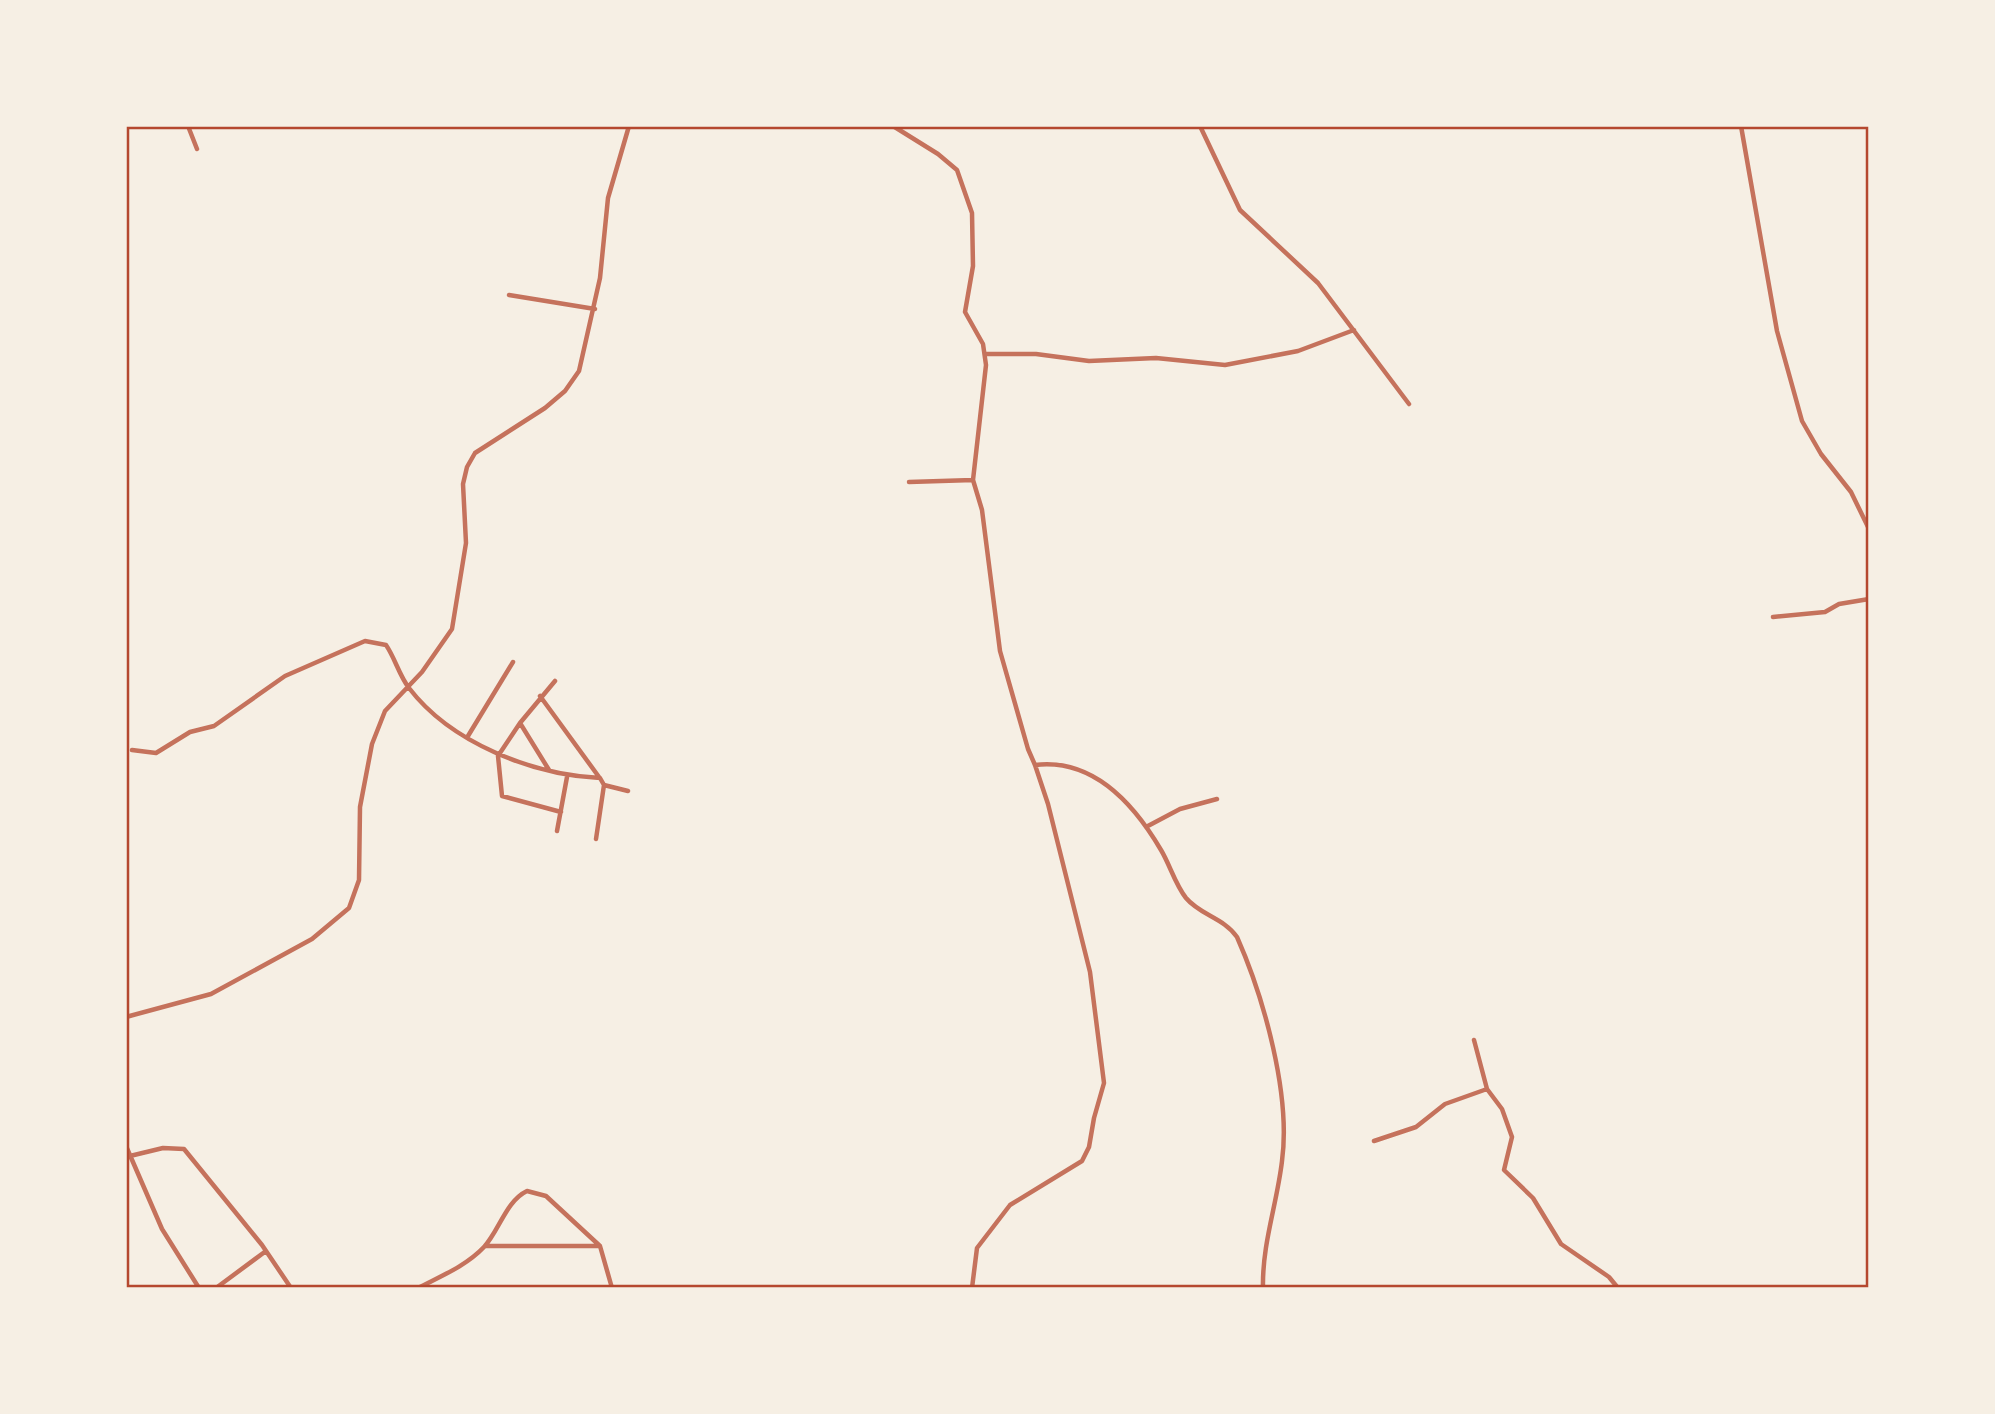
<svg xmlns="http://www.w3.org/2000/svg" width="1995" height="1414" font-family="Cabin,sans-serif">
  <rect width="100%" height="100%" fill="#f6efe4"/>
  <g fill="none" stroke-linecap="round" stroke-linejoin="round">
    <path stroke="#c5725c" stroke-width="4.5" d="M 188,126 L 197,149
      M 893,126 L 938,154 L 957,170 L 972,213 L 973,266 L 965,312 L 983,344 L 986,365 L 973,480 L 982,510 L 1000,651 L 1028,749 L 1035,765 C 1093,758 1134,804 1161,850 C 1170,865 1175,884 1186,898 C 1200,915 1224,918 1237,937 C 1264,998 1291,1095 1282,1161 C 1277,1204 1262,1244 1263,1288
      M 1200,126 L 1240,210 L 1318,283 L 1409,404
      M 1741,126 L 1777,331 L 1802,421 L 1821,454 L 1851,492 L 1869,529
      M 509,295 L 595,309
      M 985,354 L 1036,354 L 1089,361 L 1156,358 L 1225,365 L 1298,351 L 1354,330
      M 909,482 L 973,480
      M 1773,617 L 1825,612 L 1839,604 L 1869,599
      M 540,696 L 599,777
      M 520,723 L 555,681
      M 468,736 L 513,662
      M 132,750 L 156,753 L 190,732 L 214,726 L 285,676 L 365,641 L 386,645 C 395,658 399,675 409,688 C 451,743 533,775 600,778 L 604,785 L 628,791
      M 549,770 L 520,723 L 498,756 L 502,796 L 561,812
      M 1146,827 L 1180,809 L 1217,799
      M 557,831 L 567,777
      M 596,839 L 604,785
      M 126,1017 L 211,994 L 312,939 L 349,908 L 359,880 L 360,807 L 372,744 L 385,711 L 422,672 L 452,629 L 466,543 L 463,484 L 467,467 L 475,453 L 545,408 L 565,391 L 579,371 L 600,278 L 608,198 L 629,126
      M 1474,1040 L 1487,1089 L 1502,1109 L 1512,1137 L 1504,1170 L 1533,1198 L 1561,1244 L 1609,1277 L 1618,1288
      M 1374,1141 L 1416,1127 L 1445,1104 L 1487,1089
      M 126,1146 L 162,1229 L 199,1288
      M 130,1156 L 163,1148 L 184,1149 L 262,1245 L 291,1288
      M 486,1246 L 599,1246
      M 216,1288 L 266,1251
      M 418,1288 C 441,1276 466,1266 484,1247 C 499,1231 506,1201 527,1191 L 546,1196 L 600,1246 L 612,1288
      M 972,1288 L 977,1248 L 1010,1205 L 1082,1161 L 1089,1147 L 1094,1118 L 1104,1083 L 1090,972 L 1048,804 L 1035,765"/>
  </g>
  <rect width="1995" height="1414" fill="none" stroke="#f6efe4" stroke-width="256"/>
  <rect x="128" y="128" width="1739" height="1158" fill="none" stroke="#b5482f" stroke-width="2.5"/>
</svg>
